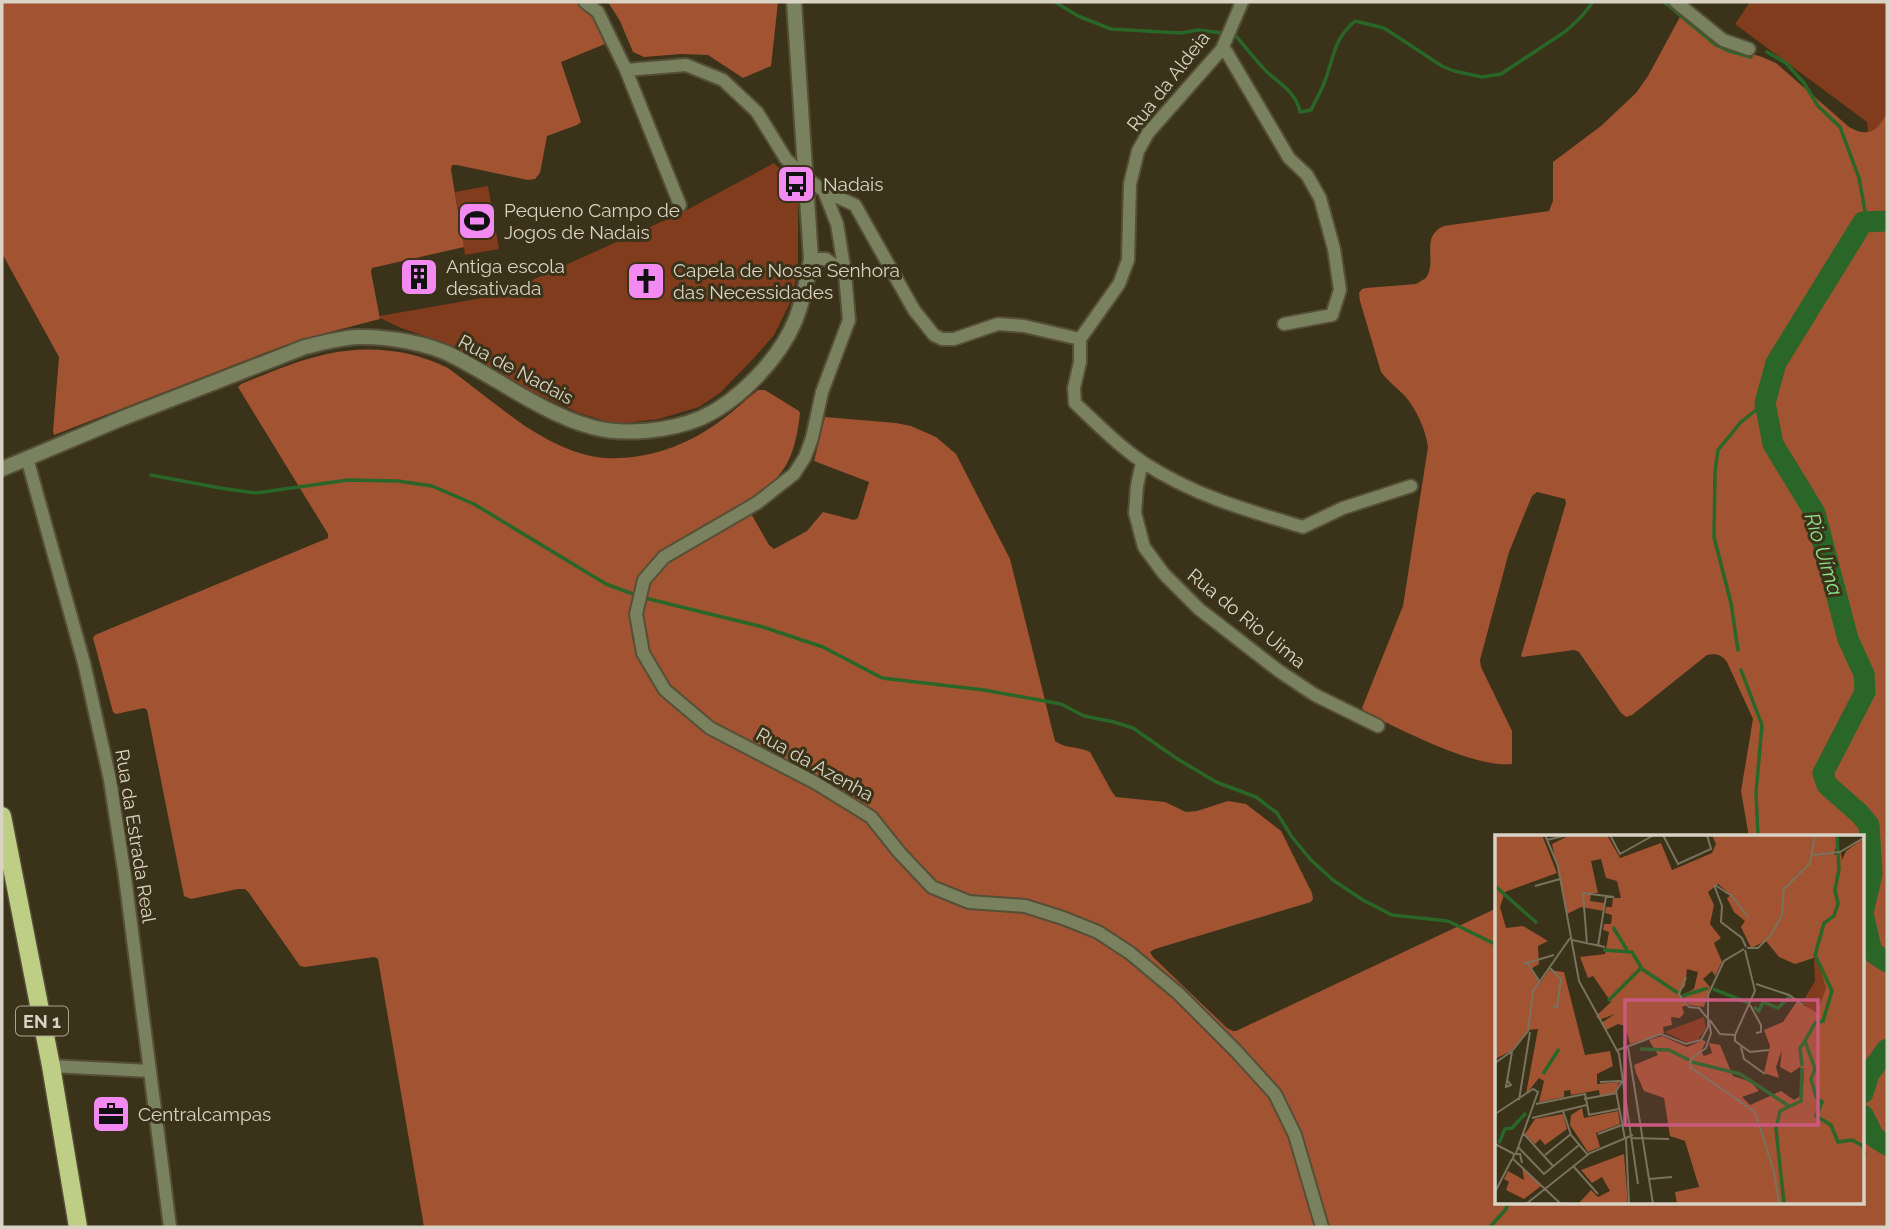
<svg xmlns="http://www.w3.org/2000/svg" width="1889" height="1229" font-family="Raleway,sans-serif">
  <rect width="100%" height="100%" fill="#3a3219"/>
  <path fill="#813b1d" d="M 1750,2 L 1887,2 L 1887,207 L 1877,204 L 1867,122 L 1735,24 Z
    M 774,163 L 788,177 L 798,193 L 798,271 L 790,303 L 774,335 L 753,359 L 720,393 L 699,407 L 659,419 L 616,424 L 579,413 L 524,388 L 456,347 L 401,328 L 380,318 L 380,316 L 499,295 L 683,212 Z
    M 488,186 L 499,249 L 465,255 L 455,192 Z"/>
  <path fill="#a25332" d="M 2,2 L 581,2 L 594,12 L 607,41 L 605,44 L 561,62 L 581,122 L 577,125 L 547,136 L 540,173 L 535,179 L 528,180 L 457,165 L 452,165 L 451,170 L 464,247 L 372,268 L 371,272 L 380,319 L 326,333 L 280,347 L 54,435 L 53,432 L 59,357 L 4,257 L 2,255 Z
    M 608,2 L 778,2 L 771,66 L 743,78 L 708,55 L 681,54 L 644,57 L 633,52 L 620,21 Z
    M 1684,13 L 1727,46 L 1762,57 L 1776,63 L 1849,127 C 1868,138 1879,131 1887,112 L 1887,1227 L 424,1227 L 378,959 L 374,957 L 305,967 L 300,966 L 249,893 L 245,889 L 238,889 L 191,899 L 184,896 L 147,710 L 144,708 L 116,714 L 113,712 L 93,638 L 95,635 L 328,538 L 328,534 L 238,387 L 241,384 C 269,373 298,360 327,354 C 367,345 411,349 448,368 C 474,387 499,408 525,426 C 548,441 577,456 605,458 C 639,460 678,449 707,430 C 725,419 741,404 758,390 L 765,390 L 799,411 L 800,413 C 797,439 792,466 771,483 C 763,491 753,496 745,503 L 769,545 L 774,549 L 807,531 L 823,512 L 854,520 L 858,518 L 869,482 L 814,461 L 825,417 L 896,423 L 911,426 L 936,437 L 956,454 L 1010,559 L 1055,741 C 1065,749 1079,746 1090,752 L 1112,792 L 1116,797 L 1165,802 L 1186,812 L 1197,811 L 1228,801 L 1246,804 L 1281,831 L 1312,893 L 1313,899 L 1311,902 L 1155,949 L 1150,952 L 1153,957 L 1227,1028 L 1233,1031 L 1236,1031 L 1497,908 L 1497,1203 L 1863,1203 L 1863,837 L 1749,837 L 1741,791 L 1753,719 L 1727,662 C 1722,655 1716,653 1707,655 L 1632,715 L 1626,717 L 1621,713 L 1579,652 L 1574,650 L 1523,657 L 1521,656 L 1566,503 L 1565,499 L 1537,492 L 1532,496 L 1509,552 L 1480,660 L 1481,667 L 1512,731 L 1512,764 C 1473,768 1403,730 1366,713 L 1362,708 L 1403,606 L 1428,447 C 1426,430 1416,409 1405,396 C 1397,388 1388,381 1381,372 L 1360,301 L 1359,293 L 1362,289 L 1366,288 L 1416,284 L 1426,278 C 1438,260 1419,237 1444,226 L 1549,211 L 1553,201 L 1553,162 L 1601,126 L 1636,93 L 1648,76 L 1681,15 Z"/>
  <g fill="none" stroke-linecap="round" stroke-linejoin="round">
    <path stroke="#296627" stroke-width="3.5" d="M 1055,2 L 1078,16 L 1111,29 L 1181,33 L 1198,30 L 1222,33
      M 1664,2 L 1716,45 L 1729,51 L 1751,57
      M 1234,34 C 1245,46 1256,61 1268,73 C 1281,84 1297,94 1300,112 L 1311,110 L 1313,106 C 1318,96 1324,86 1327,75 C 1335,52 1335,38 1355,21 L 1384,28 L 1442,66 L 1454,71 L 1482,77 L 1501,74 L 1566,31 L 1582,16 L 1593,2
      M 1767,52 L 1786,63 L 1804,83 L 1818,106 L 1840,127 L 1859,178 L 1867,222
      M 151,475 L 220,488 L 256,493 L 348,480 L 398,481 L 432,486 L 474,504 L 606,584 L 633,594
      M 649,599 L 763,627 L 823,647 L 882,678 L 984,690 L 1061,704 L 1084,716 L 1114,722 L 1133,728 L 1176,758 L 1216,782 L 1256,797 L 1277,813 L 1292,837 L 1311,860 L 1333,880 L 1363,900 L 1392,915 L 1448,921 L 1497,945
      M 1738,650 L 1731,603 L 1714,537 L 1715,472 L 1718,450 L 1741,422 L 1765,403
      M 1741,670 L 1762,725 L 1756,793 L 1758,837
      M 1490,1227 L 1506,1209 L 1508,1203"/>
    <path stroke="#296627" stroke-width="21" d="M 1887,221 L 1863,222 L 1776,363 L 1765,403 L 1773,444 L 1815,513 L 1848,639 L 1864,674 L 1865,692 L 1823,773 L 1827,785 L 1859,813 L 1869,825 L 1872,874 L 1863,913 L 1872,952 L 1887,962
      M 1863,1093 L 1869,1074 L 1887,1049
      M 1863,1115 L 1874,1137 L 1887,1145"/>
    <defs>
      <path id="minor" d="M 585,2 L 598,12 L 626,70 L 686,65 L 723,80 L 757,112 L 786,159 L 805,177 L 824,191 L 837,224 L 845,273 L 849,320 L 822,392 L 812,438 L 805,457 L 794,474 L 757,503 L 664,557 L 644,580 L 636,614 L 643,653 L 665,690 L 710,728 L 816,783 L 871,817 L 899,852 L 932,887 L 969,902 L 1025,906 L 1063,918 L 1098,932 L 1130,953 L 1178,993 L 1236,1051 L 1275,1094 L 1295,1135 L 1322,1227
        M 1676,2 L 1723,40 L 1749,49
        M 1222,49 L 1226,51 L 1289,158 L 1307,175 L 1320,198 L 1334,249 L 1340,290 L 1332,315 L 1284,324
        M 626,70 L 680,205
        M 824,191 L 855,205 L 914,310 L 934,335 L 942,339 L 954,339 L 998,324 L 1024,326 L 1080,339
        M 811,259 L 826,259 L 845,273
        M 1080,339 L 1080,362 L 1074,388 L 1075,403 C 1097,424 1119,446 1144,463 C 1195,496 1246,510 1303,527 L 1343,508 L 1411,486
        M 1080,339 L 1119,284 L 1128,260 L 1130,184 L 1138,151 L 1148,133 L 1222,49 L 1242,2
        M 27,458 L 84,663 L 110,780 L 125,877 L 170,1227
        M 1142,462 L 1137,486 L 1135,513 L 1144,547 L 1164,574 L 1199,609 L 1279,671 L 1315,695 L 1378,726
        M 51,1066 L 150,1071"/>
      <path id="tertiary" d="M 2,469 L 123,418 L 305,347 C 322,343 339,338 357,337 C 386,336 429,343 455,357 C 500,380 542,413 592,427 C 624,436 670,431 701,418 C 739,401 779,359 795,321 C 803,301 807,280 811,259 L 794,2"/>
      <path id="primary" d="M 2,816 L 51,1066 L 78,1227"/>
    </defs>
    <use href="#minor" stroke="#564f38" stroke-width="16"/>
    <use href="#tertiary" stroke="#564f38" stroke-width="18"/>
    <use href="#primary" stroke="#564f38" stroke-width="21"/>
    <use href="#minor" stroke="#79815e" stroke-width="12"/>
    <use href="#tertiary" stroke="#79815e" stroke-width="14"/>
    <use href="#primary" stroke="#bfce85" stroke-width="18"/>
  </g>
  <defs>
    <symbol id="bus-square" viewBox="-11 -11 22 22"><rect x="-9" y="-9" width="18" height="18" rx="4" fill="#f38af2" stroke="#3a3219"/><path d="M-5-6H5V4H4V6H2V4H-2V6H-4V4H-5ZM-3.5-4V0h7V-4ZM-3.5 1.2v1.5H-2V1.2ZM2 1.2v1.5H3.5V1.2Z" fill="#111"/></symbol>
    <symbol id="stadium-square" viewBox="-11 -11 22 22"><rect x="-9" y="-9" width="18" height="18" rx="4" fill="#f38af2" stroke="#3a3219"/><path d="M0-5a6.5 5 0 1 0 0 10a6.5 5 0 1 0 0-10ZM-3.5-1.8h7v3.6h-7Z" fill="#111"/></symbol>
    <symbol id="building-square" viewBox="-11 -11 22 22"><rect x="-9" y="-9" width="18" height="18" rx="4" fill="#f38af2" stroke="#3a3219"/><path d="M-4-6H4V6H1V3H-1V6H-4ZM-2.5-4.3h1.7v1.8h-1.7ZM.8-4.3h1.7v1.8H.8ZM-2.5-1h1.7V.8h-1.7ZM.8-1h1.7V.8H.8Z" fill="#111"/></symbol>
    <symbol id="church-square" viewBox="-11 -11 22 22"><rect x="-9" y="-9" width="18" height="18" rx="4" fill="#f38af2" stroke="#3a3219"/><path d="M-1.2-6h2.4v3.5h3.3v2.4h-3.3V6h-2.4V-.1h-3.3v-2.4h3.3Z" fill="#111"/></symbol>
    <symbol id="office-square" viewBox="-11 -11 22 22"><rect x="-9" y="-9" width="18" height="18" rx="4" fill="#f38af2" stroke="#3a3219"/><path d="M-6-3h4V-5.5h4V-3h4V5H-6ZM-1-4.5V-3h2v-1.5ZM-6 0V1H6V0Z" fill="#111"/></symbol>
  </defs>
  <g fill-rule="evenodd">
    <use href="#bus-square" x="774" y="162" width="44" height="44"/>
    <use href="#stadium-square" x="455" y="199" width="44" height="44"/>
    <use href="#building-square" x="397" y="255" width="44" height="44"/>
    <use href="#church-square" x="624" y="259" width="44" height="44"/>
    <use href="#office-square" x="89" y="1092" width="44" height="44"/>
  </g>
  <g text-anchor="middle" dominant-baseline="central" stroke-width="6" stroke-linejoin="round" paint-order="stroke">
    <rect fill="#3a3219" stroke="#a9a391" stroke-width="2" x="16" y="1006.5" width="52" height="29" rx="5"/>
    <g font-size="18" font-weight="bold" fill="#d8d3c4">
      <text x="42" y="1021">EN 1</text>
    </g>
    <g font-size="19" fill="#d8d3c4" stroke="#3a3219">
      <text transform="translate(1168 81) rotate(-52)">Rua da Aldeia</text>
      <text transform="translate(516 369) rotate(28)">Rua de Nadais</text>
      <text transform="translate(1247 618) rotate(39)">Rua do Rio Uima</text>
      <text transform="translate(815 764) rotate(29)">Rua da Azenha</text>
      <text transform="translate(136 836) rotate(81)">Rua da Estrada Real</text>
    </g>
    <g font-size="19" fill="#d8d3c4" stroke="#3a3219" text-anchor="start">
      <text x="823" y="184">Nadais</text>
      <text x="504" y="210">Pequeno Campo de<tspan x="504" dy="22">Jogos de Nadais</tspan></text>
      <text x="446" y="266">Antiga escola<tspan x="446" dy="22">desativada</tspan></text>
      <text x="673" y="270">Capela de Nossa Senhora<tspan x="673" dy="22">das Necessidades</tspan></text>
      <text x="138" y="1114">Centralcampas</text>
    </g>
    <g font-size="21" font-style="italic" fill="#8ee189" stroke="#3a3219">
      <text transform="translate(1824 554) rotate(73)">Rio Uíma</text>
    </g>
  </g>
  <g transform="translate(1495 835)">
    <rect width="369" height="369" fill="#3a3219"/>
    <path d="M 319,124 L 326,125 L 340,153 L 321,186 L 320,178 L 307,168 L 320,146 ZM 209,182 L 211,193 L 203,205 L 193,208 L 169,197 Z" fill="#813b1d"/>
    <path d="M 0,0 L 47,0 L 62,38 L 10,57 L 5,72 L 11,93 L 28,91 L 53,106 L 43,111 L 44,129 L 36,134 L 45,148 L 54,135 L 69,137 L 90,220 L 115,216 L 118,231 L 102,239 L 102,249 L 124,247 L 120,258 L 105,261 L 104,255 L 76,260 L 75,255 L 69,256 L 69,262 L 44,267 L 49,246 L 44,243 L 31,259 L 43,194 L 33,195 L 16,216 L 0,224 ZM 75,0 L 112,0 L 125,23 L 166,8 L 177,35 L 217,18 L 221,9 L 217,0 L 344,0 L 339,20 L 346,18 L 347,25 L 351,16 L 369,3 L 369,369 L 182,369 L 180,357 L 204,352 L 190,306 L 175,301 L 169,263 L 149,256 L 141,238 L 139,230 L 163,220 L 154,205 L 167,201 L 192,212 L 208,205 L 211,207 L 206,216 L 209,221 L 217,218 L 214,208 L 225,210 L 238,241 L 256,247 L 264,256 L 247,262 L 255,270 L 286,256 L 299,265 L 307,260 L 309,238 L 305,232 L 296,238 L 285,232 L 287,215 L 281,232 L 284,243 L 269,238 L 275,211 L 269,195 L 288,187 L 302,166 L 322,178 L 331,153 L 322,122 L 300,129 L 284,122 L 271,106 L 256,113 L 246,92 L 250,86 L 239,77 L 232,63 L 236,60 L 223,49 L 213,57 L 219,70 L 215,89 L 226,103 L 219,108 L 227,127 L 220,141 L 217,136 L 208,144 L 215,152 L 209,172 L 194,170 L 187,160 L 199,154 L 203,137 L 192,134 L 190,151 L 184,158 L 192,170 L 187,172 L 189,178 L 185,183 L 176,182 L 177,190 L 168,192 L 169,198 L 135,209 L 130,191 L 123,189 L 111,195 L 106,188 L 120,179 L 104,185 L 101,181 L 116,167 L 98,141 L 93,143 L 85,122 L 110,119 L 114,97 L 108,95 L 109,89 L 116,89 L 117,80 L 110,78 L 111,72 L 117,72 L 118,63 L 126,63 L 122,46 L 111,43 L 106,24 L 96,26 L 103,58 L 96,58 L 95,66 L 109,68 L 109,76 L 86,72 L 72,79 L 57,9 ZM 87,273 L 89,283 L 123,276 L 125,289 L 101,298 L 105,312 L 93,317 L 75,290 L 76,280 ZM 68,279 L 72,294 L 50,310 L 45,304 L 40,309 L 30,299 L 40,284 ZM 129,319 L 133,369 L 83,369 L 96,355 L 103,362 L 115,356 L 107,342 L 97,348 L 86,335 ZM 27,332 L 46,351 L 29,364 L 11,355 L 14,347 L 9,344 L 13,336 L 29,345 Z" fill="#a25332"/>
    <path fill="none" stroke="#296627" stroke-width="3.5" d="M 342,0 L 344,34 L 340,55 L 343,69 L 339,81 L 329,88 L 320,120 L 337,156 L 328,186 L 320,188 L 310,206 L 320,234 L 316,244 L 321,262 L 327,267 L 321,281 L 336,290 L 343,307 L 357,305 L 368,311 L 370,321M 0,51 L 42,88M 118,92 L 132,115M 108,115 L 137,117 L 147,134 L 183,158M 218,154 L 254,168M 187,161 L 213,153M 113,166 L 146,133M 259,172 L 264,176 L 268,167 L 283,173 L 295,161M 145,214 L 174,215 L 194,225M 197,227 L 245,239 L 294,271M 307,231 L 305,213 L 310,206M 48,239 L 64,214M 4,308 L 10,294 L 17,293 L 31,278M 289,368 L 281,294 L 285,276 L 306,266 L 307,233"/>
    <path fill="none" stroke="#79725d" stroke-width="2" d="M 50,0 L 63,31 L 84,146 L 124,219 L 143,349M 115,0 L 125,19 L 159,0M 168,0 L 183,29 L 216,14 L 212,0M 52,5 L 73,0M 318,20 L 345,17 L 370,2M 219,50 L 227,71 L 226,87 L 247,103 L 251,112M 220,50 L 237,61 L 254,83M 40,51 L 65,44M 77,105 L 110,112M 92,109 L 88,58 L 119,62M 103,111 L 111,61M 252,113 L 263,113 L 276,100 L 287,80 L 289,54 L 315,28 L 320,0M 28,129 L 59,120M 33,129 L 45,147M 54,132 L 66,144 L 62,172 L 56,171M 191,142 L 184,159 L 194,172 L 204,173 L 214,185 L 216,198 L 211,213 L 196,224 L 195,232 L 260,277 L 279,337 L 284,369M 261,149 L 294,160 L 308,170M 255,170 L 266,190 L 266,197 L 261,198M 215,185 L 225,199 L 240,200M 240,200 L 260,156 L 250,115M 240,200 L 240,206 L 255,217 L 274,215M 133,212 L 158,369M 246,212 L 249,224 L 270,239M 123,215 L 166,199 L 191,209 L 206,205 L 213,192 L 213,160 L 229,126 L 249,114M 0,228 L 17,216 L 33,196 L 38,156 L 75,103M 128,245 L 121,256 L 130,304M 13,246 L 16,250 L 11,252 L 17,217M 105,247 L 126,246M 89,264 L 122,258M 24,265 L 35,197M 41,269 L 90,259 L 94,279M 68,276 L 76,300 L 93,320M 0,279 L 38,254 L 43,257 L 21,318M 93,280 L 124,274M 37,283 L 92,270M 29,299 L 58,331M 103,299 L 127,290M 136,303 L 174,304M 131,304 L 134,369M 0,309 L 19,319M 23,312 L 49,339 L 84,310M 50,320 L 76,299M 27,328 L 25,319 L 19,319 L 18,324 L 66,369M 79,332 L 103,359M 154,344 L 177,342M 0,357 L 17,324M 31,369 L 95,318 L 138,300"/>
    <path fill="#ca5980" fill-opacity="0.15" stroke="#ca5980" stroke-width="3.5" d="M 130,165 L 323,165 L 323,290 L 130,290 Z"/>
    <rect width="369" height="369" fill="none" stroke="#d8d3c4" stroke-width="3.5"/>
  </g>
  <rect width="1889" height="1229" fill="none" stroke="#d8d3c4" stroke-width="7"/>
</svg>
